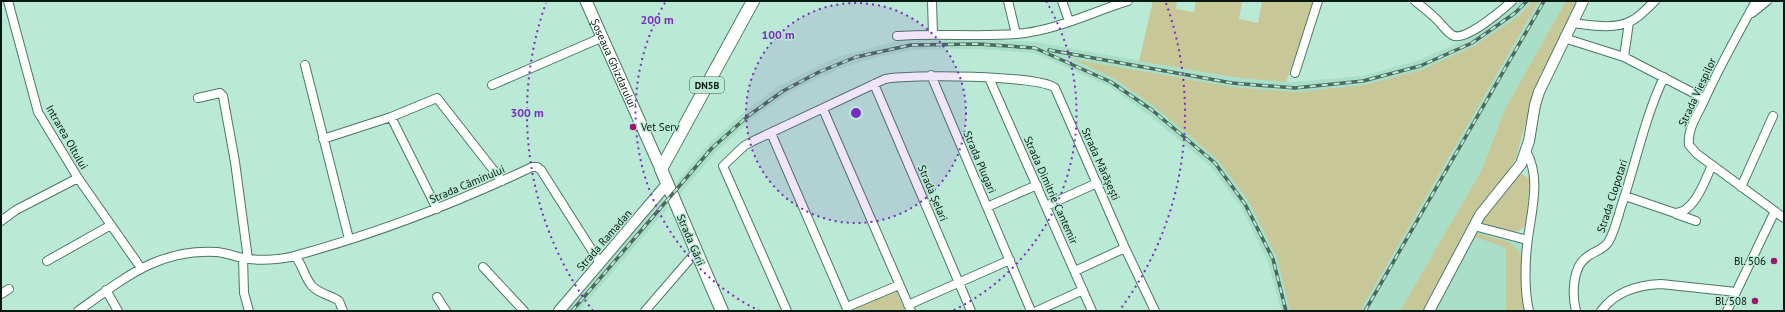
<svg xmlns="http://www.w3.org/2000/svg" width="1785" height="312" font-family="'PT Sans',sans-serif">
  <rect width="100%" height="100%" fill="#bae9d5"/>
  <path fill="#a9dfc8" d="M 1519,1 L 1566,1 L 1505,109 L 1481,171 L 1400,311 L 1281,311 L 1268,262 L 1241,207 L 1211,167 L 1149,115 L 1109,86 L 1034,53 L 978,49 L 912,50 L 874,58 L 842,68 L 801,86 L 770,106 L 751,120 L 716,152 L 678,196 L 674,185 L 708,145 L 727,127 L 745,111 L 779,86 L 816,67 L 838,57 L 890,43 L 909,39 L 978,39 L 1035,42 L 1233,77 L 1294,82 L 1362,76 L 1417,61 L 1469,38 L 1512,9 Z
    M 663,197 L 668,208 L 579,311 L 565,311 Z
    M 1474,226 L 1527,240 L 1529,311 L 1429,311 Z"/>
  <path fill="#c8c798" d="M 1153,1 L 1177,1 L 1176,9 L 1194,12 L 1196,1 L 1242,1 L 1239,19 L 1258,23 L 1262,1 L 1315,1 L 1286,82 L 1233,77 L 1139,61 Z
    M 1533,1 L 1539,1 L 1360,311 L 1290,311 L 1277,258 L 1249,202 L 1218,160 L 1155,107 L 1113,78 L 1072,59 L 1232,87 L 1296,92 L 1364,85 L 1421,70 L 1474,46 L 1519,16 Z
    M 1566,1 L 1577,1 L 1533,96 L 1516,158 L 1508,172 L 1472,217 L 1422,311 L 1400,311 L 1481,171 L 1505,109 Z
    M 1522,174 L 1529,178 L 1530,181 L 1526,222 C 1519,241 1497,229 1484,224 L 1482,218 L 1516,176 Z
    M 1476,233 L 1509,242 L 1520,252 L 1522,262 L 1521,291 L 1525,311 L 1506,311 L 1506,248 L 1475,237 L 1473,241 L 1470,239 Z
    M 896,290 L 905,311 L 855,311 L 854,309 Z"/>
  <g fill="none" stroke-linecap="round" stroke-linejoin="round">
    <defs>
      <path id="minor" d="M 8,1 L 38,112 L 78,178 L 141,268
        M 932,1 L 933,34
        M 1008,1 L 1016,34
        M 1062,1 L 1069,21
        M 1415,1 C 1421,6 1428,11 1434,17 C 1440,22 1445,30 1452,35 C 1464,43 1502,10 1512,1
        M 1756,1 C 1737,35 1718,69 1702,105 C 1696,117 1687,131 1689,145 L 1697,154 L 1784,218
        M 1752,13 L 1767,1
        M 1572,23 C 1590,25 1614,30 1631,21 C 1640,17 1647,8 1655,1
        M 897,36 C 937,33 977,37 1016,34 C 1055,31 1092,12 1128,1
        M 1564,38 L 1624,57 L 1705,99
        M 1624,57 L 1629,22
        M 305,65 L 349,239
        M 1295,73 L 1318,1
        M 931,75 L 1031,311
        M 989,78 L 1092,311
        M 874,84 L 971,311
        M 492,85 L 603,37
        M 198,98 L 220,93 L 223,96 L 235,162 L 248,259
        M 823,109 L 911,311
        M 391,117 L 437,209
        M 771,133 L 848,311
        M 323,139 L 391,117 L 437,98 L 502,181
        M 1526,151 C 1541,177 1532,209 1528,238 C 1525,259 1524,290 1529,311
        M 1741,187 L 1773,116
        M 1625,196 L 1675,213 C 1694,213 1705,181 1712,165
        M 1046,206 L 1097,183
        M 987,207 L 1037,185
        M 1676,214 L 1696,221
        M 1,221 L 16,210 L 78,178
        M 1474,226 L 1527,240
        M 295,256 C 303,265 304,277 312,286 C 319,294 331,295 339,301 L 343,311
        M 243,258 L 244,293 L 249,311
        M 47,261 L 111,225
        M 483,267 L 524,311
        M 1075,271 L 1125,248
        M 106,290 L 118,311
        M 1,294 L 9,289
        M 437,297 L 446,311
        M 908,305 L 1010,260
        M 847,307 L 899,285
        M 78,311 C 122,280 158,248 217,252 C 226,253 234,256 243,258 C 258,261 280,260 294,256 C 376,234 456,203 532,167 L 537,167 L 541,170 L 600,263
        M 645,311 L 696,252
        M 787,311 L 723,166 L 744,146 L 753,141 L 885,79 C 908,74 1039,75 1055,88 L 1125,248 L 1155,311
        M 1037,311 L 1083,290
        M 1576,311 C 1572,295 1572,267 1587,257 C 1594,251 1604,250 1609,241 C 1615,230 1618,216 1622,204 C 1636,162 1645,117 1664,77
        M 1601,311 C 1615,292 1637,285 1661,284 L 1736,292
        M 1727,311 L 1775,211"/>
      <path id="tertiary" d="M 559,311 L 667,184
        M 1429,311 L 1480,215 L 1521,164 L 1529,141 L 1535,105 L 1539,92 L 1583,1"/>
      <g id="secondary">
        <path id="s1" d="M 586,1 L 661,169"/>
      </g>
      <path id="primary" d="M 722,311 L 661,169 L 753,1"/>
    </defs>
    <use href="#minor" stroke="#4b7765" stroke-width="10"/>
    <use href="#tertiary" stroke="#4b7765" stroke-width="12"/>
    <use href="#secondary" stroke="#4b7765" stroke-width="13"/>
    <use href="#primary" stroke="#4b7765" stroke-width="14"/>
    <use href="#minor" stroke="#fff" stroke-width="8"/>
    <use href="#tertiary" stroke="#fff" stroke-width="10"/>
    <use href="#secondary" stroke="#fff" stroke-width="11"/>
    <use href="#primary" stroke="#fff" stroke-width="12"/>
    <defs>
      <path id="rail" d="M 1049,50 L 1232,83 L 1295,88 L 1363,81 L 1420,66 L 1472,43 L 1515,13 L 1527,1
        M 572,311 L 712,148 L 748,116 L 783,91 L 819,72 L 856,57 L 911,45 L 978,44 L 1035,48 L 1111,82 L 1152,110 L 1215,163 L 1245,204 L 1273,259 L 1286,311
        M 1365,311 L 1544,1"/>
    </defs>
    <use href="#rail" stroke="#4c695d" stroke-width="3.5"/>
    <use href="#rail" stroke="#bae9d5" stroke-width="2" stroke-dasharray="6" stroke-linecap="butt"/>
  </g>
  <circle cx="856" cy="113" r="110" fill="#7b2cbf" fill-opacity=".12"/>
  <g fill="none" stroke="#7b2cbf" stroke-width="2" stroke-dasharray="2 4">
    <circle cx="856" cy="113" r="110"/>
    <path d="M760 311A220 220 0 0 1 666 1M1046 1A220 220 0 0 1 952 311"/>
    <path d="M593 311A329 329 0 0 1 546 3M1166 3A329 329 0 0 1 1119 311"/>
  </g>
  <g fill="#9a186d" stroke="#bae9d5" stroke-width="1.5">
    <circle cx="633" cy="127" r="4"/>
    <circle cx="1774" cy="261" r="4"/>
    <circle cx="1755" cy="301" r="4"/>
  </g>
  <g text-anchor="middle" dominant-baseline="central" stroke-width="3" stroke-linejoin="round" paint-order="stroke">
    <rect fill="#bae9d5" stroke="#3d574c" stroke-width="1" x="690" y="77" width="34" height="16" rx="3"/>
    <g font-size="10" font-weight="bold" fill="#071912">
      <text x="707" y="85">DN5B</text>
    </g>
    <g font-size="11" fill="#071912" stroke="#bae9d5">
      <text stroke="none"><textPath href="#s1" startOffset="68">Șoseaua Ghizdarului</textPath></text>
      <text transform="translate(1697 92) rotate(-65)">Strada Viespilor</text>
      <text transform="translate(67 137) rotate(60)">Intrarea Oltului</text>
      <text transform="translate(980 162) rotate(67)">Strada Plugari</text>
      <text transform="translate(1101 164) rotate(66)">Strada Mărășești</text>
      <text transform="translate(467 184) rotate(-23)">Strada Căminului</text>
      <text transform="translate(1051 190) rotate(66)">Strada Dimitrie Cantemir</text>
      <text transform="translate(933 193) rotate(67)">Strada Șelari</text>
      <text transform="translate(1612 196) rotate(-72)">Strada Clopotari</text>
      <text transform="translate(604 240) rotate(-49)">Strada Ramadan</text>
      <text transform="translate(691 240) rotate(67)">Strada Gării</text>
    </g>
    <g font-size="11" fill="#071912" stroke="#bae9d5" text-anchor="end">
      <text x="641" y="127" text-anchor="start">Vet Serv</text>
      <text x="1766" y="261">Bl. 506</text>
      <text x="1747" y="301">Bl. 508</text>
    </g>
  </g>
  <circle cx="856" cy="113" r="6" fill="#7b2cbf" stroke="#bae9d5" stroke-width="2"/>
  <g font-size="12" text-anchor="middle" font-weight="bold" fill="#7b2cbf" stroke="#bae9d5" stroke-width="3" stroke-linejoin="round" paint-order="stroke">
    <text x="657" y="24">200 m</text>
    <text x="778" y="39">100 m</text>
    <text x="527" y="117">300 m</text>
  </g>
  <rect width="1785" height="312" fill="none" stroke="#071912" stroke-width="4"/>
</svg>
